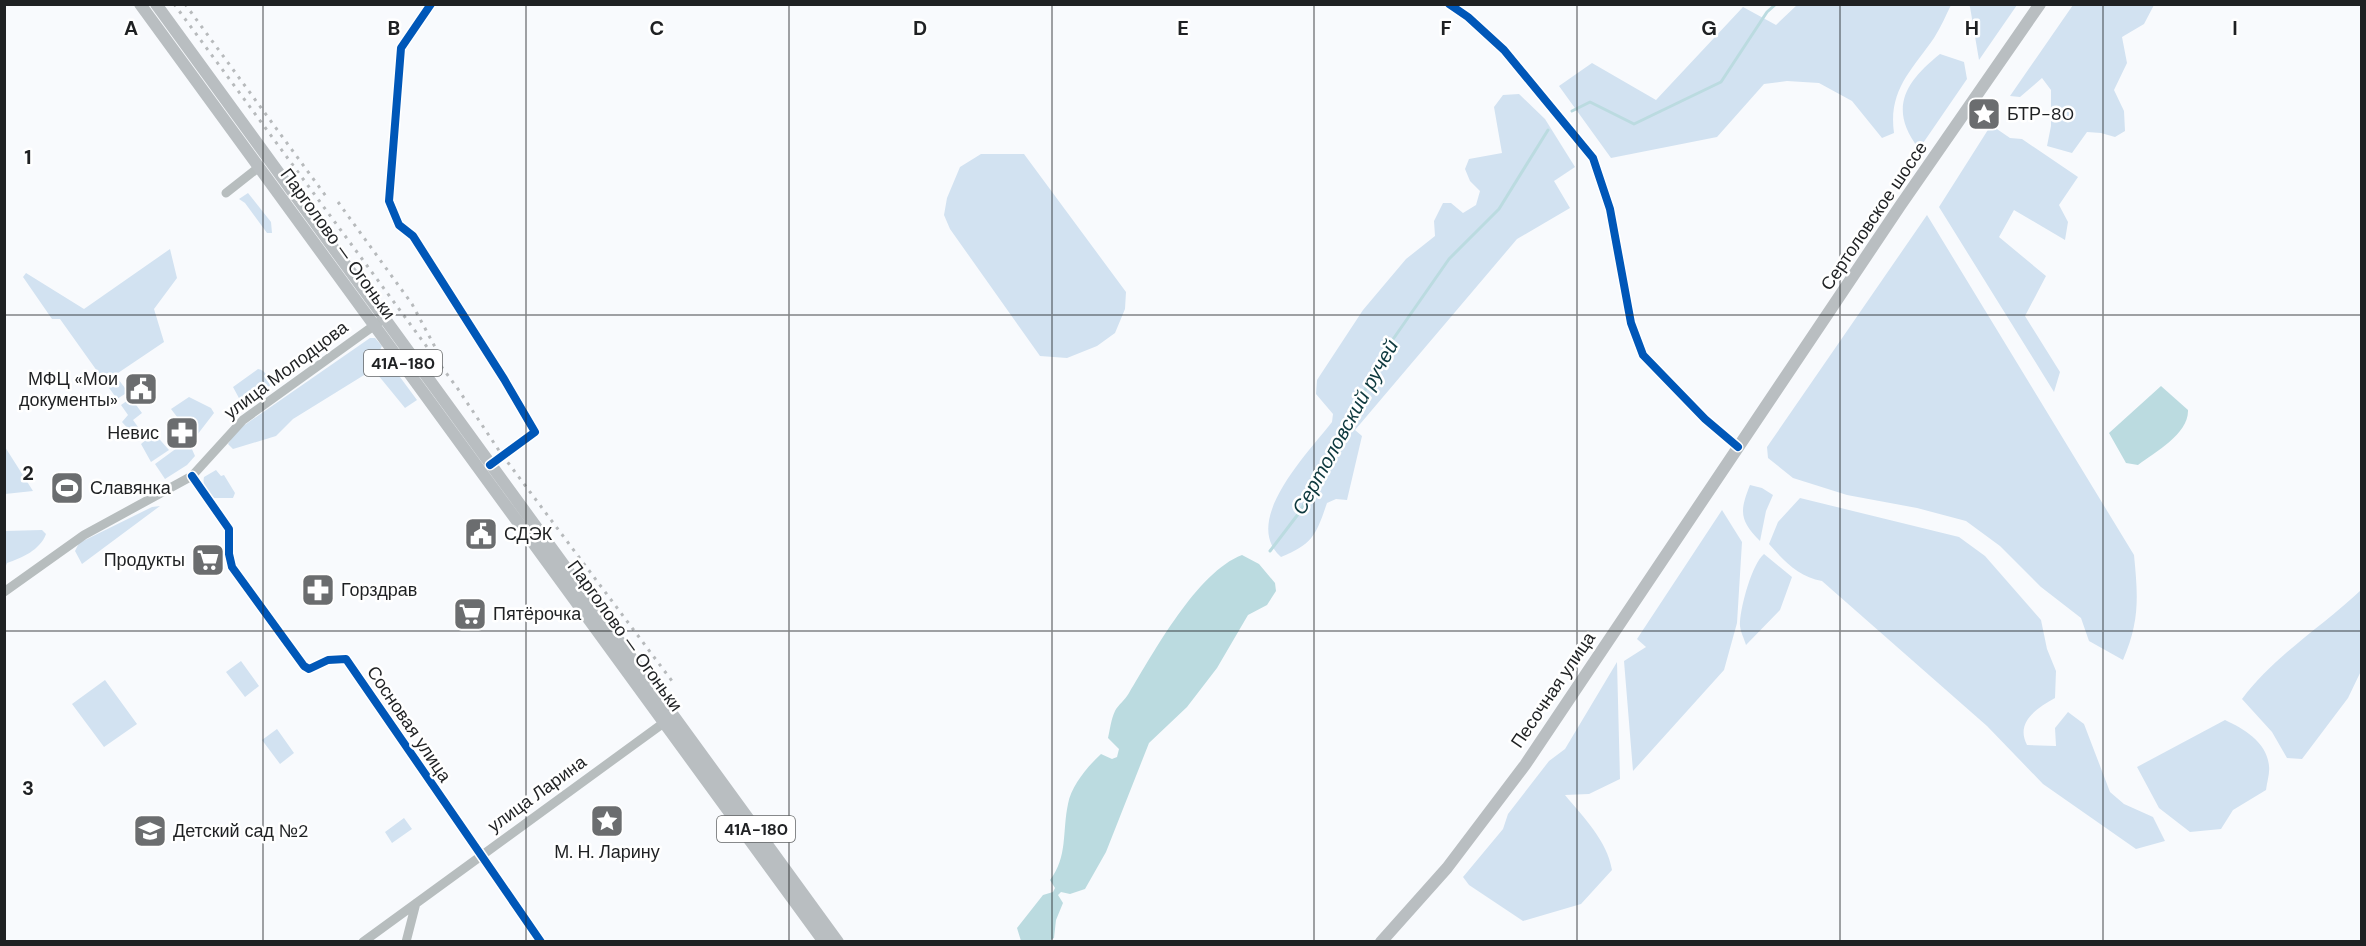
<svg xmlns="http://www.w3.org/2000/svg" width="2366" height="946" font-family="'DM Sans',sans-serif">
  <rect width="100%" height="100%" fill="#f8fafd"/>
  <path fill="#d2e2f1" d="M 1797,5 L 1951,5 C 1946,15 1941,27 1934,38 C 1912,70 1888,90 1894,133 L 1882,138 L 1852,101 L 1819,83 L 1787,81 L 1764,84 L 1717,137 L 1611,158 L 1559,86 L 1592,63 L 1656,100 L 1743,7 L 1776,25 Z
    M 1969,5 L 2017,5 L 1979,60 L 1970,7 Z
    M 2073,5 L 2154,5 L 2144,24 L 2122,37 L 2127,63 L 2114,90 L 2124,111 L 2125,131 L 2115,137 L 2101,133 L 2087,132 L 2072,153 L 2047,146 L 2051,126 L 2051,90 L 2042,78 L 2020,97 L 2010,96 Z
    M 1940,54 L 1964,62 L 1967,79 L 1919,149 C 1888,109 1905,82 1940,54 Z
    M 1519,94 L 1545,119 L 1575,167 L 1554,181 L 1570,208 L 1517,239 L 1355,430 L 1362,436 L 1347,500 L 1336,499 L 1327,503 C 1316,535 1313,544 1281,557 C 1240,521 1309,452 1332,422 L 1333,414 L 1316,394 L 1317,380 L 1363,310 L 1406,259 L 1435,236 L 1434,221 L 1443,203 L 1451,203 L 1463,213 L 1476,205 L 1480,191 L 1470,181 L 1465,169 L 1469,159 L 1502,153 L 1494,107 L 1503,95 Z
    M 1991,125 L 2010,138 L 2022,139 L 2078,177 L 2059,205 L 2068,222 L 2065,240 L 2014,210 L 1999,237 L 2046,276 L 2025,316 L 2060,372 L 2054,392 L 1939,207 Z
    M 981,154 L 1024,154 L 1126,292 L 1125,309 L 1115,333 L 1097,346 L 1067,358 L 1040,356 L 950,229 L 944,215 L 947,198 L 960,167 Z
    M 248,193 L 271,222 L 272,233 L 267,233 L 245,203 L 239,199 Z
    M 1927,215 L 2134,555 C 2138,596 2140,621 2123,660 L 2089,641 L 2081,618 L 2041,587 L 2000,546 L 1966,521 L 1917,508 L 1847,495 L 1793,478 L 1768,458 L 1767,447 Z
    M 170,249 L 177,278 L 154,309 L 164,342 L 115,375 L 128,392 L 117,399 L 60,319 L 52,319 L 23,277 L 26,273 L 84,309 Z
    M 370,338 L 375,338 L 382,346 L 380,350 L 417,400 L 405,408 L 378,375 L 369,372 L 293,419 L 276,436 L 233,449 L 228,444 L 236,431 Z
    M 258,369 C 266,370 269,379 270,386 L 250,401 L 240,400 L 233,387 Z
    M 189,397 L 211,408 L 214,413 L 194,439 L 171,409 Z
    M 131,398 L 142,413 L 133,420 L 138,427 L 131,432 L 122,422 L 128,415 L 121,405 Z
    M 154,433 L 169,450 L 151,462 L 141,444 Z
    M 181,445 L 191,447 L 195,456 L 187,465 L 165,479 L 155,464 Z
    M 5,447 L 33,491 L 5,494 Z
    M 216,470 L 221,476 L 224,475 L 235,493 L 233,498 L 213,498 C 207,491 202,486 204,477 Z
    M 1750,485 L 1762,488 L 1773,495 L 1766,511 L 1760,541 C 1740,521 1739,512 1750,485 Z
    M 1800,498 L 1959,537 L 1985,556 L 2041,620 L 2047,649 L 2056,671 L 2055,698 C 2037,708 2015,722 2027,745 L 2056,746 L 2055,728 L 2068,712 L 2084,724 L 2110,792 L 2124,804 L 2153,817 L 2165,841 L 2136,849 L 2043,784 L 1987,726 L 1822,581 C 1799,577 1784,561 1769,544 L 1778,522 Z
    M 160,506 L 82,564 L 75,551 L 79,543 L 152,507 Z
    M 1722,510 L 1742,542 L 1737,623 L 1724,670 L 1633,771 L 1624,661 L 1646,647 L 1637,639 Z
    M 42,530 L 46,534 C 40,550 22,558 7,563 L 5,568 L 5,531 Z
    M 1764,554 L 1792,577 L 1780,610 L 1746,645 C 1744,638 1739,629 1740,622 C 1741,605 1752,564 1764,554 Z
    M 2361,590 L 2361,671 L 2348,698 L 2302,759 L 2287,758 L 2272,732 L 2242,699 C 2275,655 2322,627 2361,590 Z
    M 241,661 L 259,686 L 245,697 L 226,672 Z
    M 1617,662 L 1620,779 L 1589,794 L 1565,795 C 1583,817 1607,840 1612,870 L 1581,904 L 1523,921 L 1469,885 L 1463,877 L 1503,829 L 1508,814 L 1549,761 L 1565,749 Z
    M 105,680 L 137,724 L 104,747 L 72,704 Z
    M 2225,720 C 2244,729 2267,742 2269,766 C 2270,773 2267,782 2266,790 L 2233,810 L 2221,829 L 2190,832 L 2159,808 L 2137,767 Z
    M 277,729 L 294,753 L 280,764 L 262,740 Z
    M 404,818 L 412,829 L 392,843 L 385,832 Z"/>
  <path fill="#bbdbe0" d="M 2161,386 L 2188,410 C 2189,434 2155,452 2138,465 L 2126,463 L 2109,433 Z
    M 1242,555 L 1259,564 L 1275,583 L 1276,591 L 1267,605 L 1248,615 L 1217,668 L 1187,707 L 1149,743 L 1106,852 L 1085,889 L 1070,894 L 1061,892 L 1058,895 L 1063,903 L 1056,920 L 1054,938 L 1049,941 L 1021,941 L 1017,928 L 1043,895 L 1053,892 L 1055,888 L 1050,880 C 1068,857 1062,832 1068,804 C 1071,786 1088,766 1101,754 L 1112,759 L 1117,757 L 1119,749 L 1108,738 C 1110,730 1111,719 1115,711 C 1118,705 1125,700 1129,693 C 1154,652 1197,572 1242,555 Z"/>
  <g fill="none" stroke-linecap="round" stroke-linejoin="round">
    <path stroke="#bbdbe0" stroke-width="3" d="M 1572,111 L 1590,102 L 1634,124 L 1721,82 L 1767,12 L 1776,4
      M 1270,551 L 1299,513 L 1344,433 L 1382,355 L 1449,259 L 1499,209 L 1548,130"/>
    <path stroke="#b7bdbe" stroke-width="9" d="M 431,4 L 401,48 L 389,201 L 399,225 L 413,236 L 504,379 L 535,432 L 490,465
      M 1449,4 L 1468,17 L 1504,50 L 1593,158 L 1610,209 L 1631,323 L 1643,355 L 1705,419 L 1738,447
      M 226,193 L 259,167
      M 192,476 L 229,529 L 229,554 L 232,567 L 304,666 L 309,669 L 328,660 L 346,659 L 541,942
      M 4,592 L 84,535 L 192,476 L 243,420 L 379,322
      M 363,942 L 669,719
      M 406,942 L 416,903"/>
    <path stroke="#b9bec1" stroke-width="12" d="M 140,4 L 824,942
      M 156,4 L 838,942
      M 1381,942 L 1447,868 L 1525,765 L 1900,206 L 2040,4"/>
    <path stroke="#b7babc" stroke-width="3" stroke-dasharray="3 6" stroke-linecap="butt" d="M 174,4 L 458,389 L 500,452 L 675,685
      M 185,4 L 328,199
      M 338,202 L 412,304 L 435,347"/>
    <defs>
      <path id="cycleway" d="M 431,4 L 401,48 L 389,201 L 399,225 L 413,236 L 504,379 L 535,432 L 490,465
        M 1449,4 L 1468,17 L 1504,50 L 1593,158 L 1610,209 L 1631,323 L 1643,355 L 1705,419 L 1738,447
        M 192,476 L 229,529 L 229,554 L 232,567 L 304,666 L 309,669 L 328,660 L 346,659 L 541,942"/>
    </defs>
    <use href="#cycleway" stroke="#fff" stroke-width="11"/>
    <use href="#cycleway" stroke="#0057b8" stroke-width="8"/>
  </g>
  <path fill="none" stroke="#1f2123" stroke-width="1.5" stroke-opacity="0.55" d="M 263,4 L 263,942M 526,4 L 526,942M 789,4 L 789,942M 1052,4 L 1052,942M 1314,4 L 1314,942M 1577,4 L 1577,942M 1840,4 L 1840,942M 2103,4 L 2103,942M 4,315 L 2362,315M 4,631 L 2362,631"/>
  <defs>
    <symbol id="sight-square" viewBox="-11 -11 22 22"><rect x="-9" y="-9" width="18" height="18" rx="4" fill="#6b6d6f" stroke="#fff"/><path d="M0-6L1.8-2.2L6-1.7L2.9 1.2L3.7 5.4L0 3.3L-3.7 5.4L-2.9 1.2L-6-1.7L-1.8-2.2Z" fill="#fff"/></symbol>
    <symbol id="civic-square" viewBox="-11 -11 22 22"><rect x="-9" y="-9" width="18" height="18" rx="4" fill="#6b6d6f" stroke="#fff"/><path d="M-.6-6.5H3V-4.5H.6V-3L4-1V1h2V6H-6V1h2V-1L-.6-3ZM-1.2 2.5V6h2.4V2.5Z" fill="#fff"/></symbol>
    <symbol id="pharmacy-square" viewBox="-11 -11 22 22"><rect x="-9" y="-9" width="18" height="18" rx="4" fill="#6b6d6f" stroke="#fff"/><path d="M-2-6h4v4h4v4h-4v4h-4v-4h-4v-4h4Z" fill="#fff"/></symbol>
    <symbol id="stadium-square" viewBox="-11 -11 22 22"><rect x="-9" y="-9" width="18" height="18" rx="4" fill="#6b6d6f" stroke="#fff"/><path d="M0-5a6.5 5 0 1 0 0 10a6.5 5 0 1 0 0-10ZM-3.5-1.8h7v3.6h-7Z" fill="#fff"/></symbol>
    <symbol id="supermarket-square" viewBox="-11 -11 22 22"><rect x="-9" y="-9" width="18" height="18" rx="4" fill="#6b6d6f" stroke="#fff"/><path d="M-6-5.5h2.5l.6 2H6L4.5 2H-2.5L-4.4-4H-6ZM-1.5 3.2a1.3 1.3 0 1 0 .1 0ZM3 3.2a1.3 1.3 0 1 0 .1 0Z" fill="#fff"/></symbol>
    <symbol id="school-square" viewBox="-11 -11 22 22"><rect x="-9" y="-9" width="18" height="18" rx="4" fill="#6b6d6f" stroke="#fff"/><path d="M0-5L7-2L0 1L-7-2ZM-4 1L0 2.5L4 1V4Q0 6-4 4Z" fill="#fff"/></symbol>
  </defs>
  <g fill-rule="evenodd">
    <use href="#sight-square" x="1965" y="95" width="38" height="38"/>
    <use href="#civic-square" x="122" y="370" width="38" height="38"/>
    <use href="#pharmacy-square" x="163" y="414" width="38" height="38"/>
    <use href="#stadium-square" x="48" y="469" width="38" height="38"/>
    <use href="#civic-square" x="462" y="515" width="38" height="38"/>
    <use href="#supermarket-square" x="189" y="541" width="38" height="38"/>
    <use href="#pharmacy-square" x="299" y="571" width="38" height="38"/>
    <use href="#supermarket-square" x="451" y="595" width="38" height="38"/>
    <use href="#sight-square" x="588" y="802" width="38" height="38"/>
    <use href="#school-square" x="131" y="812" width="38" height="38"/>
  </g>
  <g text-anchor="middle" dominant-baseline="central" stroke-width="5" stroke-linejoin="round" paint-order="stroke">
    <g fill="#fff" stroke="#626465" stroke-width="1.5">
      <rect x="364" y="350" width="78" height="26" rx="4.5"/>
      <rect x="717" y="816" width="78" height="26" rx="4.5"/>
    </g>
    <g font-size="16" font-weight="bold" fill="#1f2123">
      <text x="403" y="363">41А-180</text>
      <text x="756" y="829">41А-180</text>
    </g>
    <g font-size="18" fill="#1f2123" stroke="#fff" text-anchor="start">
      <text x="2007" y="114">БТР-80</text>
      <text x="118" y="379" text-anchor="end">МФЦ «Мои<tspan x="118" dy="21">документы»</tspan></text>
      <text x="159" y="433" text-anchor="end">Невис</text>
      <text x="90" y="488">Славянка</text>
      <text x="504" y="534">СДЭК</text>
      <text x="185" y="560" text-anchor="end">Продукты</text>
      <text x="341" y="590">Горздрав</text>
      <text x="493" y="614">Пятёрочка</text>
      <text x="173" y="831">Детский сад №2</text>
      <text x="607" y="852" text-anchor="middle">М. Н. Ларину</text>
    </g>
    <g font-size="18" fill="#1f2123" stroke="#fff">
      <text transform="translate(1874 216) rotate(-56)">Сертоловское шоссе</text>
      <text transform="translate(338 244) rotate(54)">Парголово — Огоньки</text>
      <text transform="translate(286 370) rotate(-37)">улица Молодцова</text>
      <text transform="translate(625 636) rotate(54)">Парголово — Огоньки</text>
      <text transform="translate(1553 690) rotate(-56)">Песочная улица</text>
      <text transform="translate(409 724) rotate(56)">Сосновая улица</text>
      <text transform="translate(537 794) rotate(-36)">улица Ларина</text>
    </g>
    <g font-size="20" font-style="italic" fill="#0e393e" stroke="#fff">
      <text transform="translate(1345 427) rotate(-61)">Сертоловский ручей</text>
    </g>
  </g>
  <g font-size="20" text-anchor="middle" font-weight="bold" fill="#1f2123" stroke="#fff" stroke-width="5" stroke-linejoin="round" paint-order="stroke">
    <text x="131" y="35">A</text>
    <text x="394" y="35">B</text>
    <text x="657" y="35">C</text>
    <text x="920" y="35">D</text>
    <text x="1183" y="35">E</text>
    <text x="1446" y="35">F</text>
    <text x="1709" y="35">G</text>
    <text x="1972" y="35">H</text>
    <text x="2235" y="35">I</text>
    <text x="28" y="164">1</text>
    <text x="28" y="480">2</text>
    <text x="28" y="795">3</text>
  </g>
  <rect width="2366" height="946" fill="none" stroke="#1f2123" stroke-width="12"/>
</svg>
